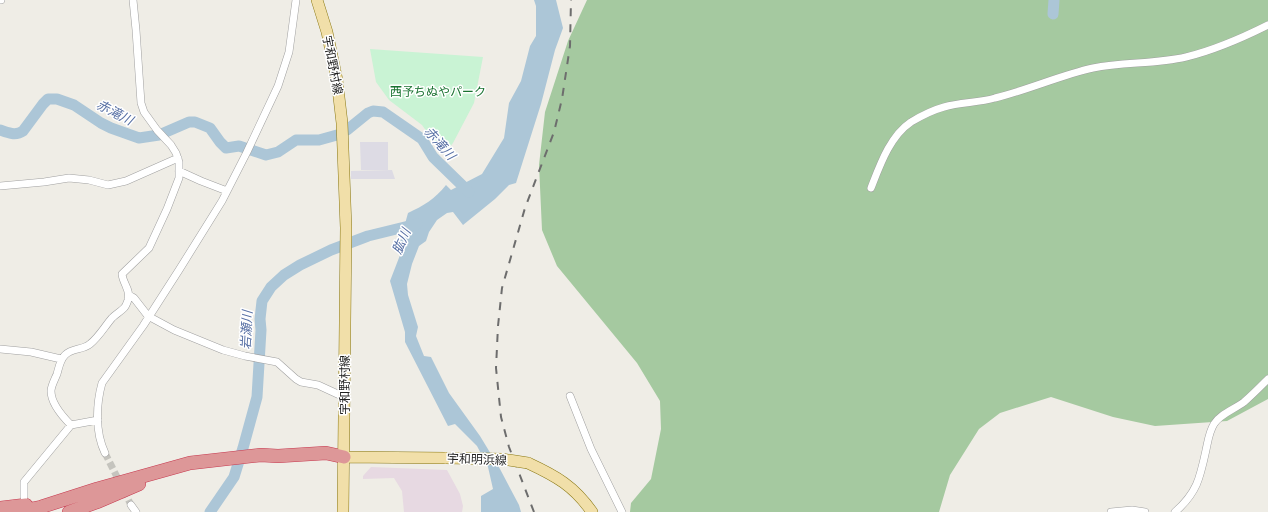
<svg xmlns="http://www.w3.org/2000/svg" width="1268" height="512" font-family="'Open Sans','Noto Sans JP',sans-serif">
  <rect width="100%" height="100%" fill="#efede6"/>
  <path fill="#e7d9e2" d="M 371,467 L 447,470 L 460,494 L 463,506 L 462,512 L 404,512 L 402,491 L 394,478 L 363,479 L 363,476 Z"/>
  <path fill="#a5c9a0" d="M 587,0 L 1268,0 L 1268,399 L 1227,421 L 1155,426 L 1113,417 L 1051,397 L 1000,413 L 979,429 L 950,475 L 939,512 L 630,512 L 631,503 L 651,479 L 661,429 L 660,401 L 637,363 L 557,266 L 542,230 L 539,165 L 545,112 L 568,41 Z"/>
  <path fill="#c9f3d4" d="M 370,49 L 483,57 L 474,103 L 453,143 L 447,151 L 441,152 L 422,125 L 389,100 L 376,82 Z"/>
  <path fill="#dddbe4" d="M 360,142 L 388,142 L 388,170 L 361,170 Z
    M 392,170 L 395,179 L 351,179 L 351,171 Z"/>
  <path fill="#acc6d7" d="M 534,0 L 556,0 L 563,28 L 555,50 L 541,104 L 516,183 L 509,185 L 495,199 L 463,225 L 453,212 L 447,213 L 437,220 L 429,232 L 426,241 L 419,246 L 412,264 L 407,284 L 408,295 L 418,327 L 416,336 L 424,356 L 431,357 L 449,393 L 480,436 L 500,469 L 519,505 L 521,512 L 481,512 L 481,496 L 493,489 L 488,467 L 477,446 L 455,424 L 448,426 L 405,342 L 405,332 L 390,281 L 402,250 L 400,242 L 408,213 C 423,206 435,199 446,185 L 451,190 L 482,174 L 504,138 L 509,103 L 521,81 L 530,46 L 536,36 L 536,6 Z"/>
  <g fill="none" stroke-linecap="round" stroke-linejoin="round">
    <path stroke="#acc6d7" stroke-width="11" d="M 1053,14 L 1054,0
      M 0,130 C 8,133 16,136 23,131 L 43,104 L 48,99 L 57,99 L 74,105 L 101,123 L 111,128 L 139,138 L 159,135 L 189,122 L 195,122 L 210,128 L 220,142 L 226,148 L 239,146 L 266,155 L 278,152 L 296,140 L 319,140 L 337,135
      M 347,130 L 368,113 L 373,111 L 383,112 L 422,139 L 433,157 L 469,192
      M 210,512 L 234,477 L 243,448 L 257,397 L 261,330 L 260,319 L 262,301 L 271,287 L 284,275 L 300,265 L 331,250 L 368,236 L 417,224"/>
    <path stroke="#c5c4be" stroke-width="7" stroke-dasharray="7 3.5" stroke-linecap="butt" d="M 105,453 L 131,505"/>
    <defs>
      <path id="street" d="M 0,0 L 1,0
        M 179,171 L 201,181 L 227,191
        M 0,186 L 44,182 L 69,178 L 89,180 L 108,185 L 126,181 L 178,158
        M 871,188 C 880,165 890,136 911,122 C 921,116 933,110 944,107 C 961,102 978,103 995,98 C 1028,90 1061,75 1093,68 C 1124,62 1156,64 1186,57 C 1215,50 1242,38 1268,25
        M 129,295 L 134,298 L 148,316 L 174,330 L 223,350 L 245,356 L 277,362 L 296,379 L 301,382 L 318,385 L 344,397
        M 0,349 L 31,352 L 61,359
        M 570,396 L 591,449 L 622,512
        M 71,425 C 63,417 51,404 51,391 C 51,386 55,379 57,374 C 59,367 60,360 65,355 C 72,348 83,350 90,344 C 99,337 105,326 112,318 C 116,314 120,312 124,308 C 126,306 127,303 128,300 C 131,290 123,284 122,274 L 149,248 L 167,209 L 179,178 L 179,162 L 176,153 L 171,145 L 157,130 L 144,112 L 141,103 L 136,30 L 133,0
        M 105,453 C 95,432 96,405 102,383 L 143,326 L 179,270 L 222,201 L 247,152 L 278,86 L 289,52 L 296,0
        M 24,497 L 24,482 L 71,425 L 98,420
        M 131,505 L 136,512
        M 1111,512 L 1132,510 L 1145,512
        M 1175,512 C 1197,493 1200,478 1206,450 C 1208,441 1209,432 1214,424 C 1220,414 1235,409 1244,402 C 1252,395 1260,387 1268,379"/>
      <path id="primary" d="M 317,0 L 327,32 L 337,80 L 342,123 L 346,228 L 343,512
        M 344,457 L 446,458
        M 528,463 C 556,476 574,486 592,512"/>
      <path id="highway" d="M 0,508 L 26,505
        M 17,512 L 41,507 L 97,489 L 190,463 L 261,455 L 278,456 L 326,453 L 344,457
        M 69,512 L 97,502 L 139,484"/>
    </defs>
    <use href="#street" stroke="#a0a0a0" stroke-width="8"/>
    <use href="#primary" stroke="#897711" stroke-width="12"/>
    <use href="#highway" stroke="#c73a50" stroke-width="14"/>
    <use href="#street" stroke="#fff" stroke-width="7"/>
    <use href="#primary" stroke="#f1dfa9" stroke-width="11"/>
    <use href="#highway" stroke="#dd9798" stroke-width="13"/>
    <path stroke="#6d6d6d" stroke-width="2" stroke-dasharray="8 8" stroke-linecap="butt" d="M 534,512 L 509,447 L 501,417 L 496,368 L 498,326 L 502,288 L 525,208 L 554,132 L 562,99 L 570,46 L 571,0"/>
    <defs>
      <path id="primary-bridge" d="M 446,458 L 502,459 L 528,463"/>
    </defs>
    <use href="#primary-bridge" stroke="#897711" stroke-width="12" stroke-linecap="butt"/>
    <use href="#primary-bridge" stroke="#f1dfa9" stroke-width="11"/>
  </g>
  <g text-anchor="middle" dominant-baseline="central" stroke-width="3" stroke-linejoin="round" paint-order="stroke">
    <g font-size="12" fill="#1f1f1f" stroke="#fff">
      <text transform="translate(333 65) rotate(79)">宇和野村線</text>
      <text transform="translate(344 385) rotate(-90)">宇和野村線</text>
      <text transform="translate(477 459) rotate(2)">宇和明浜線</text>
    </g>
    <g font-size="12" fill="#197230" stroke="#fff">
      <text x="438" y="91">西予ちぬやパーク</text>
    </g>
    <g font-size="13" font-style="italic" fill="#566fa4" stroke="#fff">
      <text transform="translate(115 112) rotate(27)">赤滝川</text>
      <text transform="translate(440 143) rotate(48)">赤滝川</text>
      <text transform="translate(401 241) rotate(-66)">肱川</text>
      <text transform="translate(246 330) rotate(-87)">岩瀬川</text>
    </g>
  </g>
</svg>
